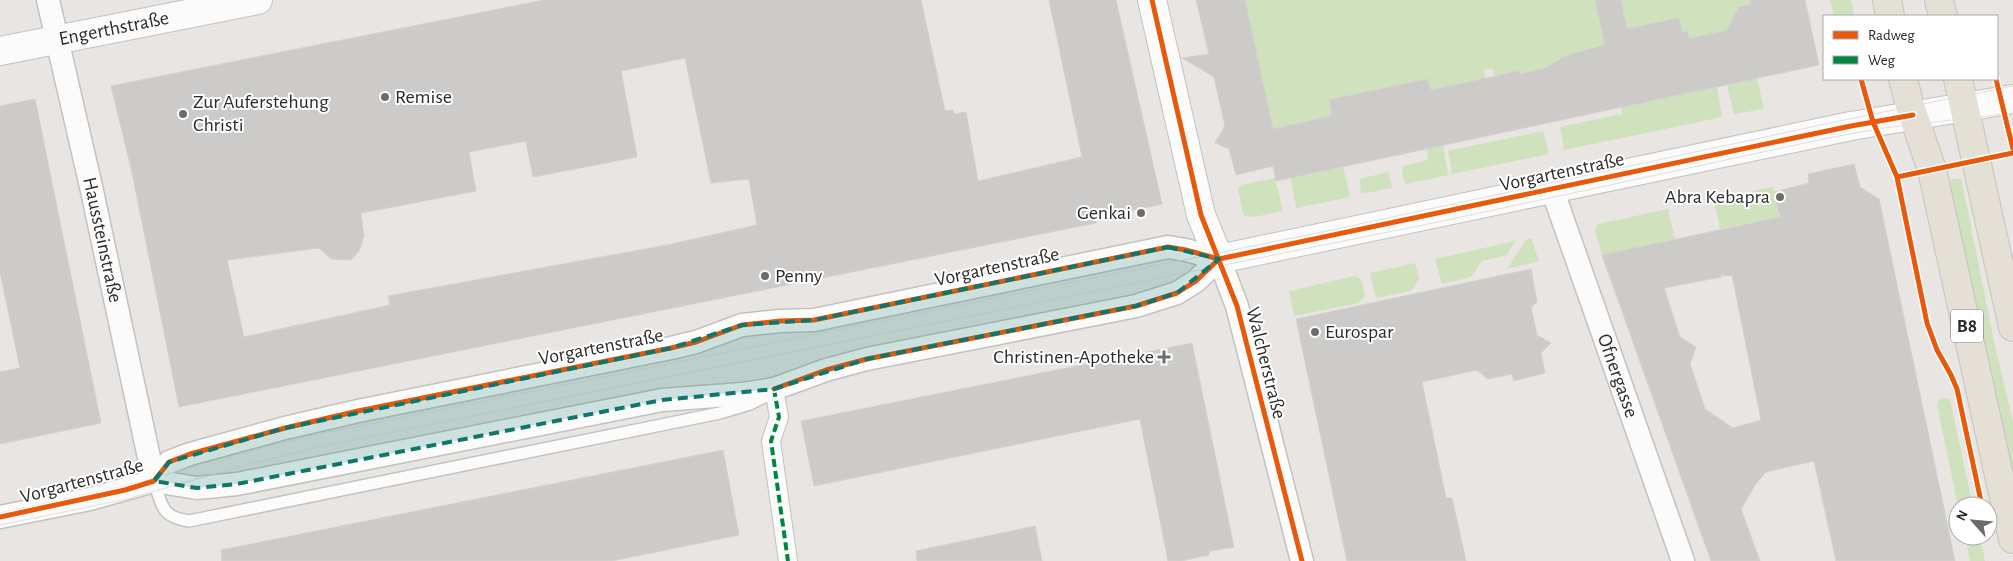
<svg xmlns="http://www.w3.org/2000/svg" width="2013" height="561" font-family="'Alegreya Sans',sans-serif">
  <rect width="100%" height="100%" fill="#e8e5e2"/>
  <path fill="#cfe1bd" d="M 1245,0 L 1595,0 L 1607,56 L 1520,74 L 1519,71 L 1494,76 L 1492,68 L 1484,70 L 1485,78 L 1452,85 L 1431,93 L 1427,79 L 1330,100 L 1333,121 L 1306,122 L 1293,124 L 1294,130 L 1267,136 Z
    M 1621,0 L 1750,0 L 1752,8 L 1739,28 L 1689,39 L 1687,31 L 1682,32 L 1679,18 L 1662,21 L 1629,38 Z
    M 1830,0 L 1851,0 L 1854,16 L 1834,16 Z
    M 1757,78 L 1764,109 L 1734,114 L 1727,85 Z
    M 1717,87 L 1722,117 L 1564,150 L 1560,127 L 1622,114 L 1622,107 Z
    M 1543,131 L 1549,154 L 1452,174 L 1448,151 Z
    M 1443,145 L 1448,175 L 1405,184 L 1402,171 L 1403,166 L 1428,160 L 1427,149 Z
    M 1343,167 L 1350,197 L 1296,208 L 1291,178 Z
    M 1388,172 L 1392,188 L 1361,194 L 1360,179 Z
    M 1275,178 L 1283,211 L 1254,217 L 1245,216 L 1243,214 L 1238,188 L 1241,185 Z
    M 1961,178 L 1995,346 L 2013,422 L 2013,473 L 1948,180 Z
    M 1773,187 L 1779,217 L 1720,229 L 1714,199 Z
    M 1668,209 L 1675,239 L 1602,255 L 1595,230 L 1598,224 Z
    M 1531,238 L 1539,261 L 1507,269 L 1526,240 Z
    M 1515,241 L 1507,255 L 1482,261 L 1471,277 L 1442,284 L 1435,259 Z
    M 1415,263 L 1419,279 L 1411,291 L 1376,298 L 1370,273 Z
    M 1355,276 L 1361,279 L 1365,296 L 1359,303 L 1294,316 L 1289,291 Z
    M 1947,398 L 1950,400 L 1973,506 L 1958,506 L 1937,405 L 1939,399 Z
    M 1965,536 L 1980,536 L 1985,561 L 1970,561 Z"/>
  <path fill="#cdcbc9" stroke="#d3d1ce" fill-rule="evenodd" d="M 544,0 L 921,0 L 945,111 L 953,110 L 954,114 L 966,112 L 978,181 L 1082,157 L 1049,0 L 1116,0 L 1162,204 L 1096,218 L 1096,223 L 179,407 L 131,168 L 111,86 ZM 685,58 L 711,183 L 749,179 L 757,225 L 667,245 L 388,296 L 390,305 L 244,337 L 227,260 L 319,248 L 331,259 L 351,260 L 359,251 L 364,236 L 361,213 L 476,191 L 469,152 L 526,141 L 533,177 L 637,157 L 621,71 Z
    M 1196,0 L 1245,0 L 1273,129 L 1332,116 L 1329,100 L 1427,79 L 1431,90 L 1519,71 L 1520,74 L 1546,68 L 1565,56 L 1605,45 L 1595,0 L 1621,0 L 1627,29 L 1679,18 L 1682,32 L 1687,31 L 1689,39 L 1727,30 L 1739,7 L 1751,4 L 1750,0 L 1805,0 L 1819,65 L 1276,181 L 1273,166 L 1236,175 L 1229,149 L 1215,143 L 1225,126 L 1214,77 L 1182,58 L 1209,54 Z
    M 35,99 L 101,423 L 0,444 L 0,372 L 20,368 L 0,272 L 0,106 Z
    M 1854,164 L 1860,187 L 1879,199 L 1955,561 L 1836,561 L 1814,461 L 1766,472 L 1755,485 L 1741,509 L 1760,561 L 1711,561 L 1602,255 L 1780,217 L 1774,192 L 1809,183 L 1808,174 ZM 1723,272 L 1723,276 L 1732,275 L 1761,420 L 1733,428 L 1705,409 L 1690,364 L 1696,347 L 1680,337 L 1664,288 L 1721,277 Z
    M 1531,269 L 1537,302 L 1531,307 L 1537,335 L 1551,343 L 1541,353 L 1545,373 L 1514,381 L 1512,374 L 1488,379 L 1477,370 L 1422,382 L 1446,498 L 1452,498 L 1466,561 L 1347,561 L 1296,319 Z
    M 1192,343 L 1234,547 L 1210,551 L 1209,555 L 1181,561 L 1168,561 L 1140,419 L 814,486 L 801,421 Z
    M 723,450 L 739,535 L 612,561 L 222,561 L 221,550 Z
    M 1035,526 L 1042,561 L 917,561 L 916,551 Z"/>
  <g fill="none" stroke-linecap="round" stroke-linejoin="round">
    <defs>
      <path id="service" d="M 154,481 C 162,504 160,517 189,521 L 720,413 L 750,404 L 764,397"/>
      <path id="pedestrian" d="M 774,389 L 779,417 L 771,441 L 788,561"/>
      <g id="minor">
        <path id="s1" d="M 48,0 L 92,191 L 154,481"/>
        <path id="s2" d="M 1552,189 L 1683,561"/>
        <path d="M 1219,259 L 1237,306 L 1302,561"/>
        <path d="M 154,481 L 169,462 L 190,454 L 285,428 L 358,411 L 671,348 L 696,342 L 742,325 L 780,321 L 814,320 L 1168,247 L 1186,250 L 1219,259"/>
        <path d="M 0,517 L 90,499 L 154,481 L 197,488 L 237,484 L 662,400 L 742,394 L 774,389 L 826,370 L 867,359 L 1136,306 L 1177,293 L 1196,281 L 1219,259"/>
      </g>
      <g id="tertiary">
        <path d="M 1152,0 L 1201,215 L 1219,259 L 1851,126 L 2013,99"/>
        <path id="s3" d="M 0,51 L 258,0"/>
      </g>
      <path id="primary" d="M 1887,0 L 1890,16
        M 1939,0 L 1943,16
        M 1903,79 L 1910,106 L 1932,170 L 2013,539
        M 1958,79 L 2013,327"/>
    </defs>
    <use href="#service" stroke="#c2c2c1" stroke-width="14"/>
    <use href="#pedestrian" stroke="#c2c2c1" stroke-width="20"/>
    <use href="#minor" stroke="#c2c2c1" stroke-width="25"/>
    <use href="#tertiary" stroke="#c2c2c1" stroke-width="30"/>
    <use href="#primary" stroke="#c5c3c2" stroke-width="30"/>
    <use href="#service" stroke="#fcfbfb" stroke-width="11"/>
    <use href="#pedestrian" stroke="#fcfbfb" stroke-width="18"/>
    <use href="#minor" stroke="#fcfbfb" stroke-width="22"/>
    <use href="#tertiary" stroke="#fcfbfb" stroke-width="28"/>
    <use href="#primary" stroke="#e5e0d5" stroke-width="28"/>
    <path stroke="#dedddf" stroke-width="1" d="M 0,513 L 125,486 L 246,452 L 315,435 L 1327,231 L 1849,119 L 2013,86
      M 0,525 L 127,499 L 246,465 L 319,447 L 1438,222 L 1828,138 L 1883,128 L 2013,113"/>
    <path stroke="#00873e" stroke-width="4" stroke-dasharray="8 4" stroke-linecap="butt" d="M 774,389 L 779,417 L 771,441 L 788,561"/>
    <defs>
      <path id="cycleway" d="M 1152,0 L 1201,215 L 1237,306 L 1302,561
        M 1861,79 L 1873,122 L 1897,177 L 1927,323 L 1937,350 L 1951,375 L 1957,389 L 1982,506
        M 1996,79 L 2013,149
        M 1897,177 L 2013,153
        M 774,389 L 826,370 L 867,359 L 1136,306 L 1177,293 L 1196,281 L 1219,259 L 1851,126 L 1913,115
        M 0,517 L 125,490 L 154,481 L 169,462 L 190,454 L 285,428 L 358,411 L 671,348 L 696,342 L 742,325 L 780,321 L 814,320 L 1168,247 L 1186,250 L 1219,259"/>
    </defs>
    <use href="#cycleway" stroke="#fff" stroke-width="8"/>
    <use href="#cycleway" stroke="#e8590c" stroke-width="5"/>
  </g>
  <path fill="#0f766e" fill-opacity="0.2" stroke="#0f766e" stroke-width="4" stroke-dasharray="10 6" stroke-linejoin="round" d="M 1168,247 L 1219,259 L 1177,293 L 1136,306 L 867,359 L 774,389 L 662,400 L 237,484 L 197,488 L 154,481 L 169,462 L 285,428 L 671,348 L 742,325 L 814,320 Z"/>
  <g fill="#6d6c6b" stroke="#fff" stroke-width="2">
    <circle cx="385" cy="97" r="5"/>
    <circle cx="183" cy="114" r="5"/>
    <circle cx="1780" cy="197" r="5"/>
    <circle cx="1141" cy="213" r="5"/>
    <circle cx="765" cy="276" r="5"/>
    <circle cx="1315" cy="332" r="5"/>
    <path d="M1161.5 349.5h5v5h5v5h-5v5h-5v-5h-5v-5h5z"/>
  </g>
  <g text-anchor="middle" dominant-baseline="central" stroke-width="4" stroke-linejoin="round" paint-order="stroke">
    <rect fill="#fff" stroke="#6b6b6b" stroke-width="1" x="1951" y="309.5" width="32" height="33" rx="4"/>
    <g font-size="19" font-weight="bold" fill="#2b2b2b">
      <text x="1967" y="326">B8</text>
    </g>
    <g font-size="20" fill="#2b2b2b" stroke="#fff">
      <text stroke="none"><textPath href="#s3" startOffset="116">Engerthstraße</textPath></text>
      <text transform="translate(1562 172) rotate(-12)">Vorgartenstraße</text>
      <text stroke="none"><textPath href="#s1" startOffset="246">Haussteinstraße</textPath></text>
      <text transform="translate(997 267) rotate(-12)">Vorgartenstraße</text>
      <text transform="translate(601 347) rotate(-11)">Vorgartenstraße</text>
      <text transform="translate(1266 363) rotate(76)">Walcherstraße</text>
      <text stroke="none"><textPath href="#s2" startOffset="198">Ofnergasse</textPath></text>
      <text transform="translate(82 481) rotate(-15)">Vorgartenstraße</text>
    </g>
    <g font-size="20" fill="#2b2b2b" stroke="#fff" text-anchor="start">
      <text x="395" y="97">Remise</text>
      <text x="193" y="102">Zur Auferstehung<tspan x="193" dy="23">Christi</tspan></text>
      <text x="1770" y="197" text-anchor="end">Abra Kebapra</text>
      <text x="1131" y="213" text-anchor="end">Genkai</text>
      <text x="775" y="276">Penny</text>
      <text x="1325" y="332">Eurospar</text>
      <text x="1154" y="357" text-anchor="end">Christinen-Apotheke</text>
    </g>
  </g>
  <rect x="1823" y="15" width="175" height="65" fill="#ffffff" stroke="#aaaaaa"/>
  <rect x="1833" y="31" width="25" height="8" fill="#e8590c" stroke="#aaaaaa"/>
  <text x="1868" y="40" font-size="15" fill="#2b2b2b">Radweg</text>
  <rect x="1833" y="56" width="25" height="8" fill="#00873e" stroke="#aaaaaa"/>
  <text x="1868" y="65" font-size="15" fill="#2b2b2b">Weg</text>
  <g transform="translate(1973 521) rotate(297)"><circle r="24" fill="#ffffff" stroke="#aaaaaa"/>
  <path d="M0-4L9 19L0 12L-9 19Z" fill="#6d6c6b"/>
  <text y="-8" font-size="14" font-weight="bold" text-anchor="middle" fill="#2b2b2b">N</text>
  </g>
</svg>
